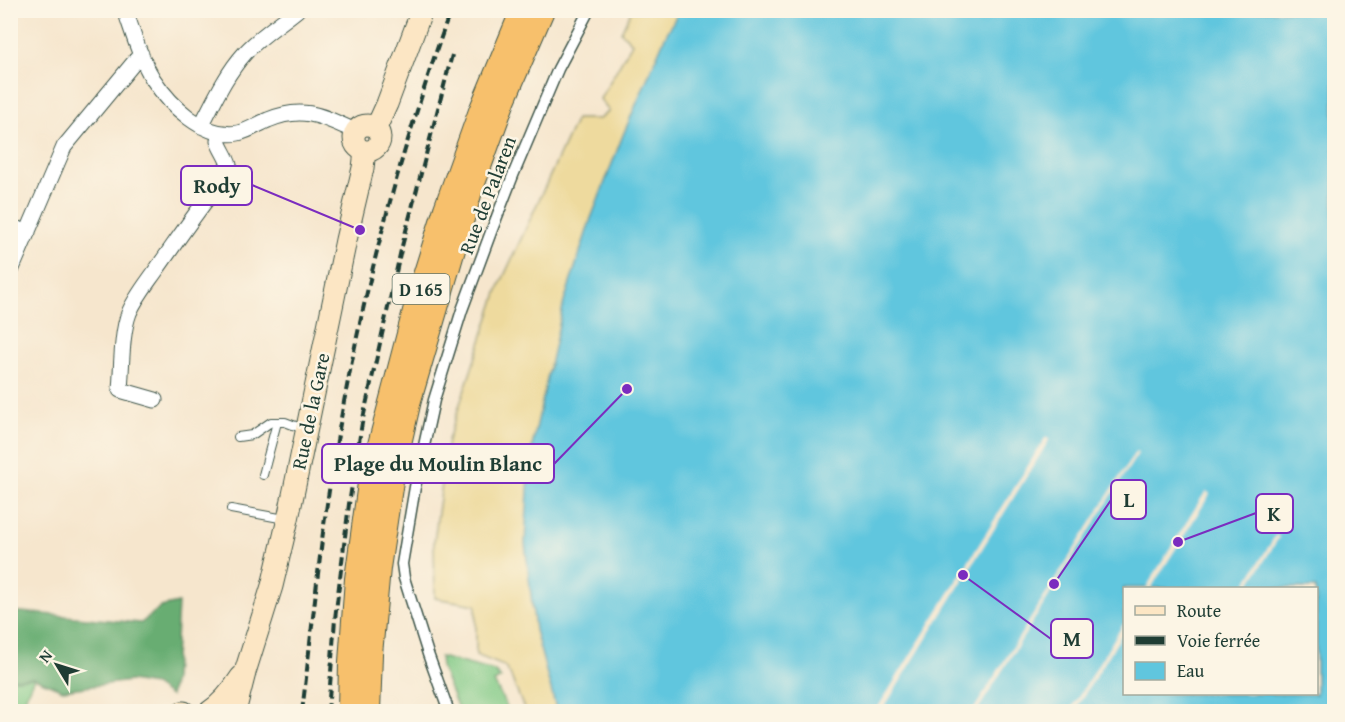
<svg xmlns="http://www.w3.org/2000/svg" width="1345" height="722" font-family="'Gentium Book Plus',serif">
  <rect width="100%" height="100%" fill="#fcf5e5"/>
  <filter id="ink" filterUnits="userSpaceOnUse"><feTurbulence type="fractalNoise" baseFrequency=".0167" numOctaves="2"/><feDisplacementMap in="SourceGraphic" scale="12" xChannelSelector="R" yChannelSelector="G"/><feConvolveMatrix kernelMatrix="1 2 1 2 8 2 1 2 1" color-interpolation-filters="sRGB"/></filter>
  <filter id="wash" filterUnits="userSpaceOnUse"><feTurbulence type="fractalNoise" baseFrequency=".008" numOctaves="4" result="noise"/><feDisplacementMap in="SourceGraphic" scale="24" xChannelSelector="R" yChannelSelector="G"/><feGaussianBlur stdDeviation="1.35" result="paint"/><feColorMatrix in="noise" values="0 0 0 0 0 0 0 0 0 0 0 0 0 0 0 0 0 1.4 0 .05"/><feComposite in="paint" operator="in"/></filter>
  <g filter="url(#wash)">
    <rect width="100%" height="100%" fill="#f6e6cd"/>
    <path fill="#80c985" stroke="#50835c" stroke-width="1.5" d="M 440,657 L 494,671 L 501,678 L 494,682 L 509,711 L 459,711 L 441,667 Z
      M 34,678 L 26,696 L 25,711 L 11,711 L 10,679 Z"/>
    <path fill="#68ad72" stroke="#447553" stroke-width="1.5" d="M 178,603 L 174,679 L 170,696 L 154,685 L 130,681 L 63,690 L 34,678 L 11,679 L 11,611 L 141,623 L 161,607 Z"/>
    <path fill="#eeda9e" stroke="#868c69" stroke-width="1.5" d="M 631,11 L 852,11 L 710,711 L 525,711 L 510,674 L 504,666 L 476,655 L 476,605 L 435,598 L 434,542 L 448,440 L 499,287 L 576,119 L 599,119 L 609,111 L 600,99 L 632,43 L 621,32 Z"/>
    <path fill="#60c6de" stroke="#408289" stroke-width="1.5" fill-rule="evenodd" d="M 679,11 L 1334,11 L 1334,711 L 557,712 L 535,630 L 525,543 L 530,456 L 564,302 L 590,221 L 623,135 L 665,37 ZM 1124,588 L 1316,588 L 1316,694 L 1124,694 Z"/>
    <path fill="#f6e6cd" d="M 1046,437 L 1049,439 L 1049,440 L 888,701 L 881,711 L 876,711 Z
      M 1136,451 L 1138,453 L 1015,650 L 977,711 L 973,711 Z
      M 1206,491 L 1210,494 L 1151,588 L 1146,588 Z
      M 1276,535 L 1279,537 L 1247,588 L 1243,588 Z
      M 1124,623 L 1124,631 L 1074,711 L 1070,711 Z"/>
  </g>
  <g filter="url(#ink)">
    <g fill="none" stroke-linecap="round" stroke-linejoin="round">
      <defs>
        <path id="service" d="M 238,437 L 252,435 L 271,422 L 285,422 L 306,430
          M 263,475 L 277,422
          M 231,509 L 285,519"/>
        <path id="pedestrian" d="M 449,712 L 428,654 L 404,578 L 402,564 L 415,487 L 434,400 L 462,310 L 491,232 L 514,173 L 558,69 L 589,10"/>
        <path id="minor" d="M 125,10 C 133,33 140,58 153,79 C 170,105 204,139 238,133 C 249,131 258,124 268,120 C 303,105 322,116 355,131
          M 201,126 C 214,101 226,74 245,53 C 259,37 280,24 297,10
          M 10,227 L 28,232
          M 10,273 L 64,147 L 141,54
          M 155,400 L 120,390 C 122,368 121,334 129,313 C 136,296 149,281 159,266 C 176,242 192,218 210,195 C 216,188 229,181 230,171 C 230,160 221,151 218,141 L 222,133"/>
        <path id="secondary" d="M354 138a13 13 0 1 1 26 0a13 13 0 1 1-26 0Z
          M 376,128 L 387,104 L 422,10
          M 182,712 L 184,712
          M 209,712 C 223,703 232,691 241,677
          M 235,712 L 246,669 L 272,586 L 288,519 L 346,240 L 363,168 L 365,151"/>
        <path id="trunk" d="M 350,712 L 351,662 L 357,579 L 370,483 L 420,292 L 446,209 L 481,111 L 523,10
          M 368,712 L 370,654 L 378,568 L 392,474 L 409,400 L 470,191 L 504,98 L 542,10"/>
      </defs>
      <use href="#service" stroke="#3f564b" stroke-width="10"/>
      <use href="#pedestrian" stroke="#3f564b" stroke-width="13"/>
      <use href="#minor" stroke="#3f564b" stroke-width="17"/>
      <use href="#secondary" stroke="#3f564b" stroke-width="23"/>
      <use href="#trunk" stroke="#3f564b" stroke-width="26"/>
      <use href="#service" stroke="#fff" stroke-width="8"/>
      <use href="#pedestrian" stroke="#fff" stroke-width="10"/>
      <use href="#minor" stroke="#fff" stroke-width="15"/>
      <use href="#secondary" stroke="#fce6c4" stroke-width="21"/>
      <use href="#trunk" stroke="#f7c06c" stroke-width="24"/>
      <path stroke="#1f3d34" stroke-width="4" stroke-dasharray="9 4.5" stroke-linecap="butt" d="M 302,712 C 309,654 315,597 322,540 C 341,396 372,252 416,114 C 427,79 438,44 451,10
        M 328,712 L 335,619 L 349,504 L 362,423 L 401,250 L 452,55"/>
    </g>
  </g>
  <g text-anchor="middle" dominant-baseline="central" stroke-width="5" stroke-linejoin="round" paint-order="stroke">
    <rect fill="#fcf5e5" stroke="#617469" stroke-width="1.5" x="392.5" y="274" width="57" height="30" rx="4.5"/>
    <g font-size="18" font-weight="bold" fill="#1f3d34">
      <text x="421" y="289">D 165</text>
    </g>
    <g font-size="20" fill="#1f3d34" stroke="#fcf5e5">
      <text transform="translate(487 195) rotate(-69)">Rue de Palaren</text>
      <text transform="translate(310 411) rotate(-78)">Rue de la Gare</text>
    </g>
  </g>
  <path fill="none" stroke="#7b2cbf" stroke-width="2" d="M360 230L252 185M627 389L554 464M1054 584L1111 500M1178 542L1256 513M963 575L1051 639"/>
  <g fill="#7b2cbf" stroke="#fcf5e5" stroke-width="2">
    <circle cx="360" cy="230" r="6"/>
    <circle cx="627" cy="389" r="6"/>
    <circle cx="1054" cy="584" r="6"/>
    <circle cx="1178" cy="542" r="6"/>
    <circle cx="963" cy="575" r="6"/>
  </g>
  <g fill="#fcf5e5" stroke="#7b2cbf" stroke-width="2">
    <rect x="181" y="166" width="71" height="39" rx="6"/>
    <rect x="322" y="444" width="232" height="39" rx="6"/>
    <rect x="1111" y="480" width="35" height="39" rx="6"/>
    <rect x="1256" y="494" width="37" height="39" rx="6"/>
    <rect x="1051" y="619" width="42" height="39" rx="6"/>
  </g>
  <g font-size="21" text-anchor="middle" font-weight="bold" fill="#1f3d34">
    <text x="217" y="193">Rody</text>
    <text x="438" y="471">Plage du Moulin Blanc</text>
    <text x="1129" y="507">L</text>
    <text x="1274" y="521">K</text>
    <text x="1072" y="646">M</text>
  </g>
  <rect width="1345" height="722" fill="none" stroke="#fcf5e5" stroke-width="36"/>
  <rect x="1123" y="587" width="195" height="108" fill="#fcf5e5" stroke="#a4ab9e" stroke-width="1.5"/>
  <rect x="1135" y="606" width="30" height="9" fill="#fce6c4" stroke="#a4ab9e" stroke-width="1.5"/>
  <text x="1177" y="617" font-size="18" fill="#1f3d34">Route</text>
  <rect x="1135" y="636" width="30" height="9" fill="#1f3d34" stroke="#a4ab9e" stroke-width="1.5"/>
  <text x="1177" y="647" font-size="18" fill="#1f3d34">Voie ferrée</text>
  <rect x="1135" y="662" width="30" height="18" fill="#60c6de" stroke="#a4ab9e" stroke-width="1.5"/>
  <text x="1177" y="677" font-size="18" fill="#1f3d34">Eau</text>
  <g transform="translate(57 665) rotate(308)" stroke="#fcf5e5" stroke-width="4.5" paint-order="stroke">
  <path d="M0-4.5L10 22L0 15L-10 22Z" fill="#1f3d34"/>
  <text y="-9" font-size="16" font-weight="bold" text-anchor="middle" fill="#1f3d34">N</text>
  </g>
</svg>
